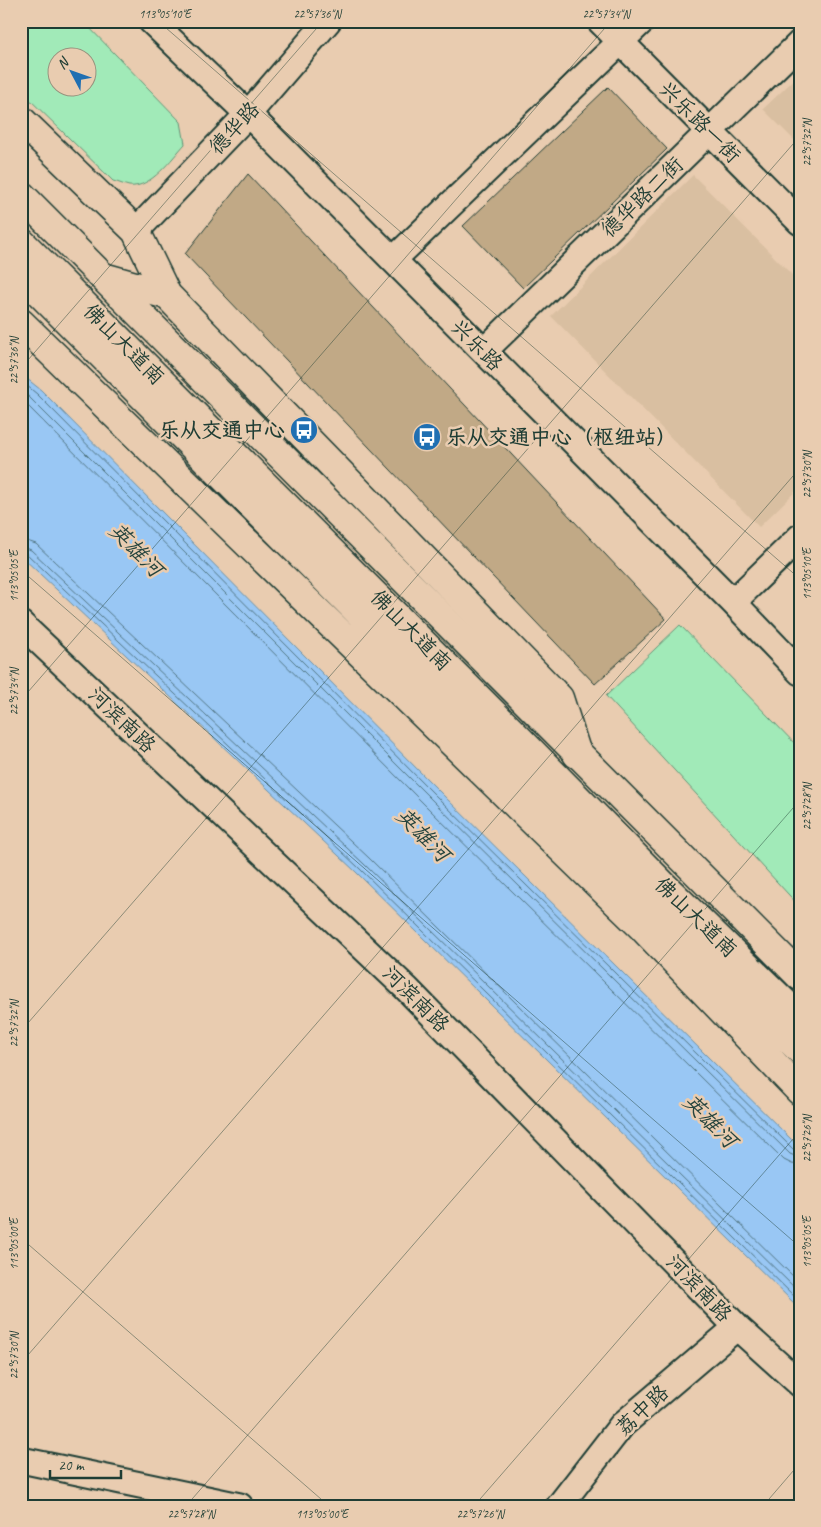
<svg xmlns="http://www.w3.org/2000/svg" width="821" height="1527" font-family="Caveat,'LXGW WenKai TC',sans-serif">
  <rect width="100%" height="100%" fill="#e9ccb0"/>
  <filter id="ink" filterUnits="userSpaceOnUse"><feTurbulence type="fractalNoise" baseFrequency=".02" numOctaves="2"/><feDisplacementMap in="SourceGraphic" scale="10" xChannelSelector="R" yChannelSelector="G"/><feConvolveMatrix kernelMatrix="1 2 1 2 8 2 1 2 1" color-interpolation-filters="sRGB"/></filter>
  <g filter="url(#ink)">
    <path fill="#d9bfa1" d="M 800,74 L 800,146 L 763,109 Z
      M 693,175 L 800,283 L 800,487 L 759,527 L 551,316 Z"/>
    <path fill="#a1eab8" stroke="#609476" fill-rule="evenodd" d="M 21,21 L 83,21 L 181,122 L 185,144 C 172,158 151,189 129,186 C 124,185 118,182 113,181 L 21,91 ZM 58,58 L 88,58 L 88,88 L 58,88 Z
      M 680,625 L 800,749 L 800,907 L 606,696 Z"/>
    <path fill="#99c7f4" stroke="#6890a7" d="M 21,374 L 41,390 L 439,791 L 800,1148 L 800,1309 L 356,872 L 21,556 Z"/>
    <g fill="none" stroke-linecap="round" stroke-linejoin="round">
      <path stroke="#507481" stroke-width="1" d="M 21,381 L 37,394 L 435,795 L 794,1150 L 800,1151
        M 21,389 L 431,799 L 790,1154 L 800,1158
        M 21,399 L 425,805 L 784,1160 L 792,1164 L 800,1165
        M 21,539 L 36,544 L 369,858 L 800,1283
        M 21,546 L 31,550 L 364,864 L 800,1293
        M 21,553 L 27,554 L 359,868 L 800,1302"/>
    </g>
    <path fill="#c1a986" stroke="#1f3d34" d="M 608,87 L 667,149 L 523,288 L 463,226 Z
      M 248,174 L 666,619 L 595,684 L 185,254 Z"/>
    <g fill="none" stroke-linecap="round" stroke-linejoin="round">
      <defs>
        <path id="minor" d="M 151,21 L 248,114 L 733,602 L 800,672
          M 600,21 L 800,222
          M 136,231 L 248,114 L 328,21
          M 393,260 L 642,21
          M 484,351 L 800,43
          M 733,602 L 800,537
          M 21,624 L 406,988 L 737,1327 L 800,1384
          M 21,1460 L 240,1506
          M 559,1506 L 622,1425 L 737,1327"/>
        <path id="major" d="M 21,120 L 136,231 L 167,295
          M 103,277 L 167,295 L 559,698 L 577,754"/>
        <path id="highway" d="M 21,195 L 800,976
          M 21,242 L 515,735 L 665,887 L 800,1018
          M 21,274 L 649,903 L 800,1050
          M 21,323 L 643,928 L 800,1091"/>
      </defs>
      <use href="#minor" stroke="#1f3d34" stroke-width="29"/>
      <use href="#major" stroke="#1f3d34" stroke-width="31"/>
      <use href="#highway" stroke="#1f3d34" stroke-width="31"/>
      <use href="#minor" stroke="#e9ccb0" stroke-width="25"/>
      <use href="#major" stroke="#e9ccb0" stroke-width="28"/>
      <use href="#highway" stroke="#e9ccb0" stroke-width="28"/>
    </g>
  </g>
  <path fill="none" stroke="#1f3d34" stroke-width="1" stroke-opacity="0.45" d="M 158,21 L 800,579M 21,36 L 34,21M 21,368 L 323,21M 21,570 L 800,1247M 21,700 L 611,21M 21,1031 L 800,136M 21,1238 L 329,1506M 21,1363 L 800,468M 186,1506 L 800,800M 474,1506 L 800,1131M 763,1506 L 800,1463"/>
  <defs>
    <symbol id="bus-disc" viewBox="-11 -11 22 22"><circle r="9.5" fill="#1f6fb2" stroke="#e9ccb0"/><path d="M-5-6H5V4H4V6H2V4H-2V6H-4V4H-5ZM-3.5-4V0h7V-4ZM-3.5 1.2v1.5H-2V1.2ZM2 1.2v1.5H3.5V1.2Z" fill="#fff"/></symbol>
  </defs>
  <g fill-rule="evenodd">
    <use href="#bus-disc" x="288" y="414" width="32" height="32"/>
    <use href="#bus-disc" x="411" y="421" width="32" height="32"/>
  </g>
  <g text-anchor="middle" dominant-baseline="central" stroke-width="5" stroke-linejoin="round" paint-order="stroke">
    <g font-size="21" fill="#1f3d34" stroke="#e9ccb0">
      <text transform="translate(700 122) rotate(45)">兴乐路一街</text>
      <text transform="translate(234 128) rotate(-47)">德华路</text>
      <text transform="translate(642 197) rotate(-44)">德华路二街</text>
      <text transform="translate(124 344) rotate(45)">佛山大道南</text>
      <text transform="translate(477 345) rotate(45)">兴乐路</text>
      <text transform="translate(411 630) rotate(45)">佛山大道南</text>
      <text transform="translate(122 720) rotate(44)">河滨南路</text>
      <text transform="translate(696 917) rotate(44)">佛山大道南</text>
      <text transform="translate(416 999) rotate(45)">河滨南路</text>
      <text transform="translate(699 1288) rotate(46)">河滨南路</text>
      <text transform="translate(642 1410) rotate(-43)">荔中路</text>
    </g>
    <g font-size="21" font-weight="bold" fill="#1f3d34" stroke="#e9ccb0" text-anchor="end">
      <text x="285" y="430">乐从交通中心</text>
      <text x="446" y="437" text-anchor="start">乐从交通中心（枢纽站）</text>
    </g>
    <g font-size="22" font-style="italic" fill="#25443e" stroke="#e9ccb0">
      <text transform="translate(136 550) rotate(45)">英雄河</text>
      <text transform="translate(423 835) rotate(45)">英雄河</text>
      <text transform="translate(710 1121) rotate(45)">英雄河</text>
    </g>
  </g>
  <rect width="821" height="1527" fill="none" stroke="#e9ccb0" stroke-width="55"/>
  <g transform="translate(72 72) rotate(311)"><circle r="24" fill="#e9ccb0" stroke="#98937e"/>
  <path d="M0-4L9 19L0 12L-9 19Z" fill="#1f6fb2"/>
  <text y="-8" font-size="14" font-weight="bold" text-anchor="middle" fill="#1f3d34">N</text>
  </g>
  <path d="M50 1470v8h71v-8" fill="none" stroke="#1f3d34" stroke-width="2.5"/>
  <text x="58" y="1470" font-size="15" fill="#1f3d34" stroke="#e9ccb0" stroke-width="4" paint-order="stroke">20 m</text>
  <rect x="28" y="28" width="766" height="1472" fill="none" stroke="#1f3d34" stroke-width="2"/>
  <g font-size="12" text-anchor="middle" fill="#1f3d34">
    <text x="165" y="18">113°05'10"E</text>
    <text x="317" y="18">22°57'36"N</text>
    <text x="606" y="18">22°57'34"N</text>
    <text transform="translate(807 143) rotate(-90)" y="4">22°57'32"N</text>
    <text transform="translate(14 361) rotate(-90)" y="4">22°57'36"N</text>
    <text transform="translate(807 475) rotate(-90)" y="4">22°57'30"N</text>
    <text transform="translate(807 574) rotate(-90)" y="4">113°05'10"E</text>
    <text transform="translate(14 576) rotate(-90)" y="4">113°05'05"E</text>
    <text transform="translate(14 692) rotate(-90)" y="4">22°57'34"N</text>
    <text transform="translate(807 807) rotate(-90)" y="4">22°57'28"N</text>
    <text transform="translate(14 1024) rotate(-90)" y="4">22°57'32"N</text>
    <text transform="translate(807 1139) rotate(-90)" y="4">22°57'26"N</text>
    <text transform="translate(807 1242) rotate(-90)" y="4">113°05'05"E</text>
    <text transform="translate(14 1244) rotate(-90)" y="4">113°05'00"E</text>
    <text transform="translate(14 1356) rotate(-90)" y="4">22°57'30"N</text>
    <text x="191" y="1518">22°57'28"N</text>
    <text x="322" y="1518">113°05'00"E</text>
    <text x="480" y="1518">22°57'26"N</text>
  </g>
</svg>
